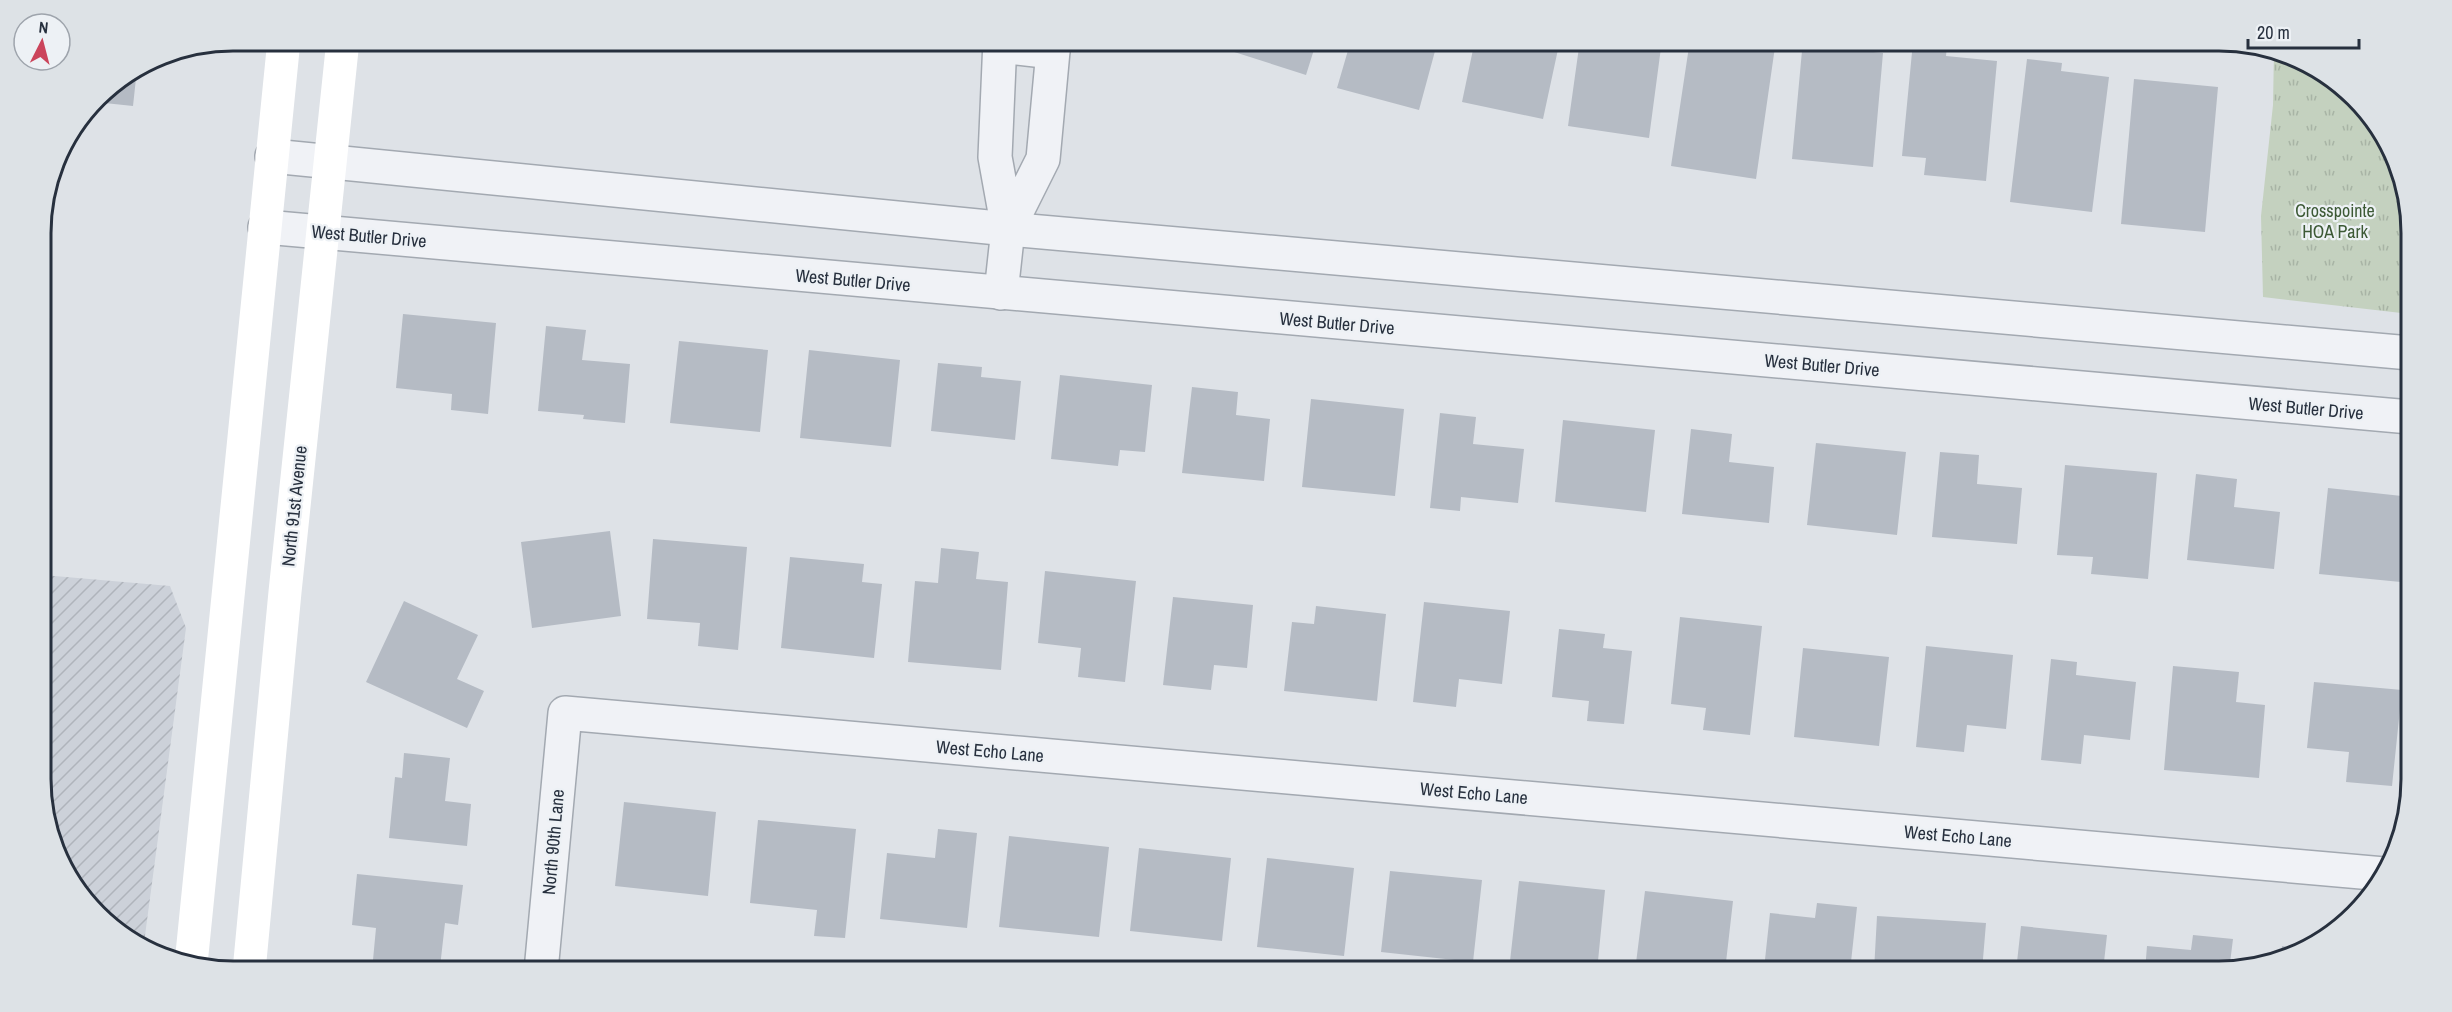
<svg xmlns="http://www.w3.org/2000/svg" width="2452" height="1012" font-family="'Archivo Narrow',sans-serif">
  <defs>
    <pattern id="industrial-furrows" width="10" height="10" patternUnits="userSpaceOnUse" patternTransform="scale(1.5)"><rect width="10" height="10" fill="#ccd1d9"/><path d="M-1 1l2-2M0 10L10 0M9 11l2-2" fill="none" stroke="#afb4bb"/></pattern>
    <pattern id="park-tufts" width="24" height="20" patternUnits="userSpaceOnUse" patternTransform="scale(1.5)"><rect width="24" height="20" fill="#c4d1bf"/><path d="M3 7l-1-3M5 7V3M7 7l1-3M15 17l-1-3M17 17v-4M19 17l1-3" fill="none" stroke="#a8b4a5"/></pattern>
  </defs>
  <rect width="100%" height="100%" fill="#dee2e7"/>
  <path fill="url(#industrial-furrows)" d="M 43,575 L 170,586 L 186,628 L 144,943 L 88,906 L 44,816 Z"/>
  <path fill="url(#park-tufts)" d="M 2274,50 L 2281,51 L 2364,106 L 2397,159 L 2410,208 L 2410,314 L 2263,297 L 2261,216 L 2273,105 Z"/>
  <path fill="#b5bbc4" d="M 1231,40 L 1317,40 L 1306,75 L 1228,50 Z
    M 1351,40 L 1438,40 L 1419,110 L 1337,88 Z
    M 1475,40 L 1560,40 L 1543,119 L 1462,102 Z
    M 1580,40 L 1662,40 L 1649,138 L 1568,126 Z
    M 1690,40 L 1776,40 L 1756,179 L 1671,166 Z
    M 1803,40 L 1836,40 L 1835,48 L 1883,53 L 1873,167 L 1792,159 Z
    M 1913,42 L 1947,45 L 1946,56 L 1997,61 L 1986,181 L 1924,175 L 1926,158 L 1902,156 Z
    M 2027,59 L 2062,63 L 2061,71 L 2109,77 L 2092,212 L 2010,202 Z
    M 137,69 L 133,106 L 95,102 L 106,89 Z
    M 2134,79 L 2218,87 L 2205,232 L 2121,224 Z
    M 403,314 L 496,323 L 488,414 L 451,410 L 452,394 L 396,388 Z
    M 546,326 L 586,330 L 582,360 L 630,364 L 625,423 L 583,419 L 584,415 L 538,411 Z
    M 679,341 L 768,350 L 760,432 L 670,423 Z
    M 809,350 L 900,360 L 891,447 L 800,438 Z
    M 938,363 L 982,367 L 981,377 L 1021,381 L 1015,440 L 931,431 Z
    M 1060,375 L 1152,385 L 1145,452 L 1120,450 L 1118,466 L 1051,459 Z
    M 1192,387 L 1238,392 L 1236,415 L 1270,419 L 1264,481 L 1182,473 Z
    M 1311,399 L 1404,409 L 1395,496 L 1302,487 Z
    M 1440,413 L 1476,417 L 1473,444 L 1524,449 L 1518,503 L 1461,497 L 1460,511 L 1430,508 Z
    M 1563,420 L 1655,430 L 1646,512 L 1555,502 Z
    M 1691,429 L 1732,434 L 1729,462 L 1774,467 L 1769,523 L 1682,514 Z
    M 1816,443 L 1906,452 L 1897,535 L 1807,525 Z
    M 1940,452 L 1979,455 L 1977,484 L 2022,488 L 2017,544 L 1932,537 Z
    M 2065,465 L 2157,473 L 2148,579 L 2091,574 L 2093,557 L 2057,555 Z
    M 2196,474 L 2237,479 L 2234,507 L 2280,512 L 2274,569 L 2187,560 Z
    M 2328,488 L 2411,497 L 2411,583 L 2319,574 Z
    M 610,531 L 621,616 L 532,628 L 521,542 Z
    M 653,539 L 747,547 L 738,650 L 698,646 L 700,623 L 647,619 Z
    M 941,548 L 979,552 L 976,579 L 1008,582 L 1001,670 L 908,662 L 915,581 L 938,583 Z
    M 790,557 L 864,564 L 862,582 L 882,584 L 874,658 L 781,648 Z
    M 1045,571 L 1136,581 L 1125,682 L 1078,677 L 1081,648 L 1038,643 Z
    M 1173,597 L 1253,605 L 1247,668 L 1214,665 L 1211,690 L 1163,685 Z
    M 404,601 L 478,635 L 457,679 L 484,691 L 467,728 L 366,682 Z
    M 1424,602 L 1510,611 L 1502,684 L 1459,679 L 1456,707 L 1413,702 Z
    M 1316,606 L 1386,614 L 1377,701 L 1284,691 L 1292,622 L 1314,624 Z
    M 1680,617 L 1762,626 L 1750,735 L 1703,730 L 1706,708 L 1671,704 Z
    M 1559,629 L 1605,634 L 1603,648 L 1632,651 L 1624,724 L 1587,721 L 1589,701 L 1552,697 Z
    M 1926,646 L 2013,655 L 2006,729 L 1967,725 L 1964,752 L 1916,747 Z
    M 1803,648 L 1889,657 L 1879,746 L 1794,737 Z
    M 2051,659 L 2077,662 L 2076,675 L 2136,682 L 2130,740 L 2084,735 L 2081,764 L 2041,760 Z
    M 2173,666 L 2239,672 L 2236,702 L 2265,705 L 2259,778 L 2164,770 Z
    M 2314,682 L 2402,690 L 2392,786 L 2346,782 L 2349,752 L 2307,748 Z
    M 404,753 L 450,758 L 445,801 L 471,804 L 467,846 L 389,838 L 395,777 L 402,778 Z
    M 624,802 L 716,812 L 708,896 L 615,886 Z
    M 758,820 L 856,829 L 845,938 L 814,936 L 817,910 L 750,903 Z
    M 938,829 L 977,833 L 967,928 L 880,919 L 887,853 L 935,858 Z
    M 1009,836 L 1109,847 L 1099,937 L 999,927 Z
    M 1139,848 L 1231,858 L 1222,941 L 1130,931 Z
    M 1267,858 L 1354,868 L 1344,956 L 1257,947 Z
    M 1390,871 L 1482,880 L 1473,962 L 1381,952 Z
    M 357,874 L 463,885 L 458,925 L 445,923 L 440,967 L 373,960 L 376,928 L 352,925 Z
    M 1519,881 L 1605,890 L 1597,971 L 1509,970 Z
    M 1645,891 L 1733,901 L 1725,971 L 1635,971 Z
    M 1817,903 L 1857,907 L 1850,971 L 1764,969 L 1770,913 L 1815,918 Z
    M 1877,916 L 1986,923 L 1982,971 L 1874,971 Z
    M 2021,926 L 2107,935 L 2103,971 L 2016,971 Z
    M 2193,935 L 2233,939 L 2229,971 L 2145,971 L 2147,946 L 2191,950 Z
    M 2282,946 L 2304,949 L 2280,961 Z"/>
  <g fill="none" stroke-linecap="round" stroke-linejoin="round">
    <defs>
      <path id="minor" d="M 1000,40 L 995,157 L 1008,229 L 1001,293
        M 999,46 L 1053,52
        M 1008,229 L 1043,159 L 1054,40
        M 541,971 L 565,713 L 2384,874"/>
      <path id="tertiary" d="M 272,156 L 1008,229 L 2410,353
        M 265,227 L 2410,417"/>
    </defs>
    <use href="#minor" stroke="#a3a9b1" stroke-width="36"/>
    <use href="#tertiary" stroke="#a3a9b1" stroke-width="36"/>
    <use href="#minor" stroke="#f0f2f6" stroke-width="33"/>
    <use href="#tertiary" stroke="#f0f2f6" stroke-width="33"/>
    <path stroke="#fff" stroke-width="33" d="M 191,964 L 284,40
      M 249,971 L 285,592 L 343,40"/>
  </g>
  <g text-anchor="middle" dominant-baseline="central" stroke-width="4.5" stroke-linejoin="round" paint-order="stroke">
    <g font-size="18" fill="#3c5935" stroke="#edf1f5">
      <text x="2335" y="210">Crosspointe<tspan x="2335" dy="21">HOA Park</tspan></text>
    </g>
    <g font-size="18" fill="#27303e" stroke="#edf1f5">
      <text transform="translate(369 236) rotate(5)">West Butler Drive</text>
      <text transform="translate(853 280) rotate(5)">West Butler Drive</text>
      <text transform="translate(1337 323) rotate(5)">West Butler Drive</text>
      <text transform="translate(1822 365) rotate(5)">West Butler Drive</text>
      <text transform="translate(2306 408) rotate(5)">West Butler Drive</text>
      <text transform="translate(294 506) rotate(-84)">North 91st Avenue</text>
      <text transform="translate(990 751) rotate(5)">West Echo Lane</text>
      <text transform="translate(1474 793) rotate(5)">West Echo Lane</text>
      <text transform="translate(1958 836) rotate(5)">West Echo Lane</text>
      <text transform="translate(553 842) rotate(-85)">North 90th Lane</text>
    </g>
  </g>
  <path d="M0 0H2452V1012H0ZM233 51H2219A182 182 0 0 1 2401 233V779A182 182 0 0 1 2219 961H233A182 182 0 0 1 51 779V233A182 182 0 0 1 233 51Z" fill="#dde2e6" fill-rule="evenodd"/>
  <path fill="none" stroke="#27303e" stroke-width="3" d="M233 51H2219A182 182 0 0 1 2401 233V779A182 182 0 0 1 2219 961H233A182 182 0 0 1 51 779V233A182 182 0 0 1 233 51Z"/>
  <g transform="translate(42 42) rotate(6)"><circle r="28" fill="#edf1f5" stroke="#9ea4ac" stroke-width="1.5"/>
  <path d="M0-4.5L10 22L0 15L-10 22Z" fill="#cb445b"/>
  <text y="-9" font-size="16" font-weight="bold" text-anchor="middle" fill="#27303e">N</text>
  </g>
  <path d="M2248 39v9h111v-9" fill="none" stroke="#27303e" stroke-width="3"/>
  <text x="2257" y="39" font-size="18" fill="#27303e" stroke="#edf1f5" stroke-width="4.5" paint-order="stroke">20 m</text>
</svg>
